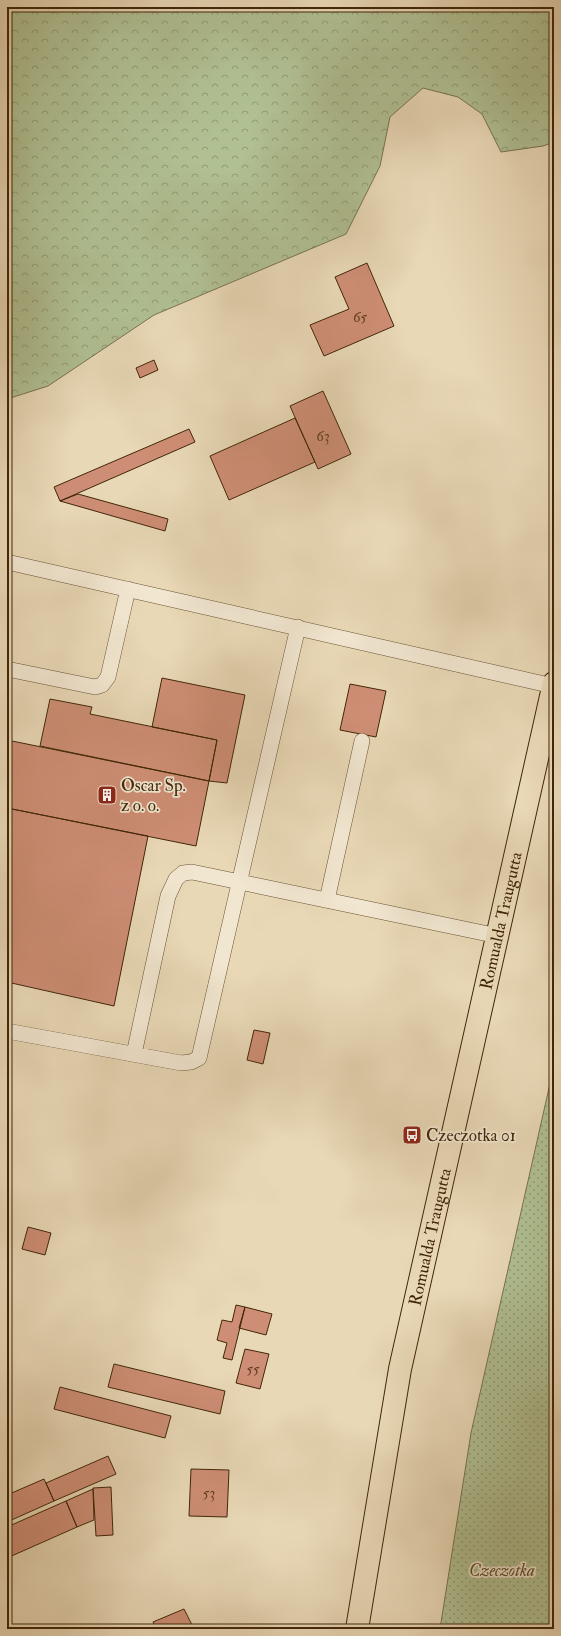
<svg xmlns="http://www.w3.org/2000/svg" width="561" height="1636" font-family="'IM FELL Double Pica',serif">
  <defs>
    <pattern id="forest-crowns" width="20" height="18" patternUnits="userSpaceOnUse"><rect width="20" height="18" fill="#b0c093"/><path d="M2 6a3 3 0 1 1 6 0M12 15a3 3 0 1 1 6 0" fill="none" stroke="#919c76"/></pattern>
    <pattern id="garden-dots" width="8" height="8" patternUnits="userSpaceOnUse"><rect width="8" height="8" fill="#b0c093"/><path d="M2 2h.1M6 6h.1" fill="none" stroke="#919c76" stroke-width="1.8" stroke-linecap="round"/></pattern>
  </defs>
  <rect width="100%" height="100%" fill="#e9d8b6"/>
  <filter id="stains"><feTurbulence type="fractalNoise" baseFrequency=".005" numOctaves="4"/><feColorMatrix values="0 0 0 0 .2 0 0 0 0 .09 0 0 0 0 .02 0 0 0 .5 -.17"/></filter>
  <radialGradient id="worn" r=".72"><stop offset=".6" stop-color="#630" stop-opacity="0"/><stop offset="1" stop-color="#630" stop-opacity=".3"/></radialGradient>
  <path fill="url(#forest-crowns)" stroke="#78734e" d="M 7,7 L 554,7 L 554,142 L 543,146 L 501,152 L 482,114 L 458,97 L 423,88 L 390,117 L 380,166 L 346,234 L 154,315 L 48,386 L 7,399 Z"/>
  <path fill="url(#garden-dots)" stroke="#78734e" d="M 554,1066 L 554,1629 L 440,1629 L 471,1433 Z"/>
  <path fill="#ce8e75" stroke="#402608" d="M 367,263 L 394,326 L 324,356 L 310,325 L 349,309 L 335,277 Z
    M 154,360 L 158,370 L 140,378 L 136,368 Z
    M 323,391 L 351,454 L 318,469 L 290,406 Z
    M 295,418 L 315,462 L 229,500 L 210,456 Z
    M 189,429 L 195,442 L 60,501 L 54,487 Z
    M 78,494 L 168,519 L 165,531 L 60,501 Z
    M 162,678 L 245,695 L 227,783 L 209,781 L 217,740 L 152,727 Z
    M 350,684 L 386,691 L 376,737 L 340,730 Z
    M 50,699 L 92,707 L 90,714 L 217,740 L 209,781 L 40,746 Z
    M 7,740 L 209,781 L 196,846 L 7,808 Z
    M 7,808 L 148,836 L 114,1006 L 7,982 Z
    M 254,1030 L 270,1033 L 263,1064 L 247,1060 Z
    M 28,1227 L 51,1233 L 45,1255 L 22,1249 Z
    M 236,1305 L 245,1307 L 232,1360 L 223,1358 L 227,1343 L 217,1340 L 222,1320 L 232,1322 Z
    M 245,1307 L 272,1314 L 266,1335 L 239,1328 Z
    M 245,1349 L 269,1354 L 260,1389 L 236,1383 Z
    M 114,1364 L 225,1391 L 220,1414 L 108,1387 Z
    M 60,1387 L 171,1416 L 165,1438 L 54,1409 Z
    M 108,1456 L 116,1474 L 54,1501 L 46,1483 Z
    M 191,1469 L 229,1470 L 227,1517 L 189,1516 Z
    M 44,1479 L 54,1501 L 7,1522 L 7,1495 Z
    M 111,1487 L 113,1535 L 96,1536 L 93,1488 Z
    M 93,1489 L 94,1520 L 77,1527 L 66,1501 Z
    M 66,1501 L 77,1527 L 7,1558 L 7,1527 Z
    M 184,1609 L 194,1629 L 156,1629 L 153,1622 Z"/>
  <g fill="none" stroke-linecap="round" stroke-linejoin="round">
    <defs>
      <path id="service" d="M 7,562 L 553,686
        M 7,669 L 95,687 L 102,685 L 108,677 L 128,589
        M 327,900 L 362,741
        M 7,1031 L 181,1063 L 191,1062 L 199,1058 L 298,627
        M 134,1054 L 168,896 L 176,879 L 183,873 L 192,872 L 498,936"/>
      <g id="primary">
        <path id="s1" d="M 357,1629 L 400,1369 L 554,683"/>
      </g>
    </defs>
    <use href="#service" stroke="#6a5234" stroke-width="16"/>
    <use href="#primary" stroke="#402608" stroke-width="24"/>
    <use href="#service" stroke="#f1e6d0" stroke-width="15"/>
    <use href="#primary" stroke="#e9d8b6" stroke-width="22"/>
  </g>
  <defs>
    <symbol id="building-square" viewBox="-11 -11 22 22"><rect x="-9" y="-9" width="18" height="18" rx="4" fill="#8f2418" stroke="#f1e6d0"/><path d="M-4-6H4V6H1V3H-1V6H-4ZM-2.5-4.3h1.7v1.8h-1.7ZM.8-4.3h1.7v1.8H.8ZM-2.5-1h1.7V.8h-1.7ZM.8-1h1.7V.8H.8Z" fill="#fff"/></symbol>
    <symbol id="bus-square" viewBox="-11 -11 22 22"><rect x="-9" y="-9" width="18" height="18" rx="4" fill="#8f2418" stroke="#f1e6d0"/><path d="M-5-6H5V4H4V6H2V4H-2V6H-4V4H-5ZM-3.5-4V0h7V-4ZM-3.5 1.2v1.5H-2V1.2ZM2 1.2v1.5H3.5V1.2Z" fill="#fff"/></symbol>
  </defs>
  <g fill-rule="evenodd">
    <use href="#building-square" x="96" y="784" width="22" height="22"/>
    <use href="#bus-square" x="401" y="1124" width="22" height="22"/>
  </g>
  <g text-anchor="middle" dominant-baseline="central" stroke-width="3.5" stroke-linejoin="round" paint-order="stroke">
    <g font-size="15" fill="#644023">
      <text x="360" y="317">65</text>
      <text x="323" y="436">63</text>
      <text x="253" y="1369">55</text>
      <text x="209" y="1493">53</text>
    </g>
    <g font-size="17" fill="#402608" stroke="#f1e6d0" text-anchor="start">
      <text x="121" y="785">Oscar Sp.<tspan x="121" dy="20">z o. o.</tspan></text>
      <text x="426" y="1135">Czeczotka 01</text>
    </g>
    <g font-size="17" fill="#402608" stroke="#f1e6d0">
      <text stroke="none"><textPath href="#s1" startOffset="723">Romualda Traugutta</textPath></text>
      <text stroke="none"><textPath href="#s1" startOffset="399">Romualda Traugutta</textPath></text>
    </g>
    <g font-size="17" font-style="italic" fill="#5c4c2b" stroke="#f1e6d0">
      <text x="502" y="1570">Czeczotka</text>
    </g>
  </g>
  <rect width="561" height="1636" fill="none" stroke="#e9d8b6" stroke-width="24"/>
  <rect x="8" y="8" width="545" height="1620" fill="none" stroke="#402608" stroke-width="2"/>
  <rect x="12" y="12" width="537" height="1612" fill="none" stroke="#402608"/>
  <rect width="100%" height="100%" filter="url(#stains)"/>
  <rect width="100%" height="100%" fill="url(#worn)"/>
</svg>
